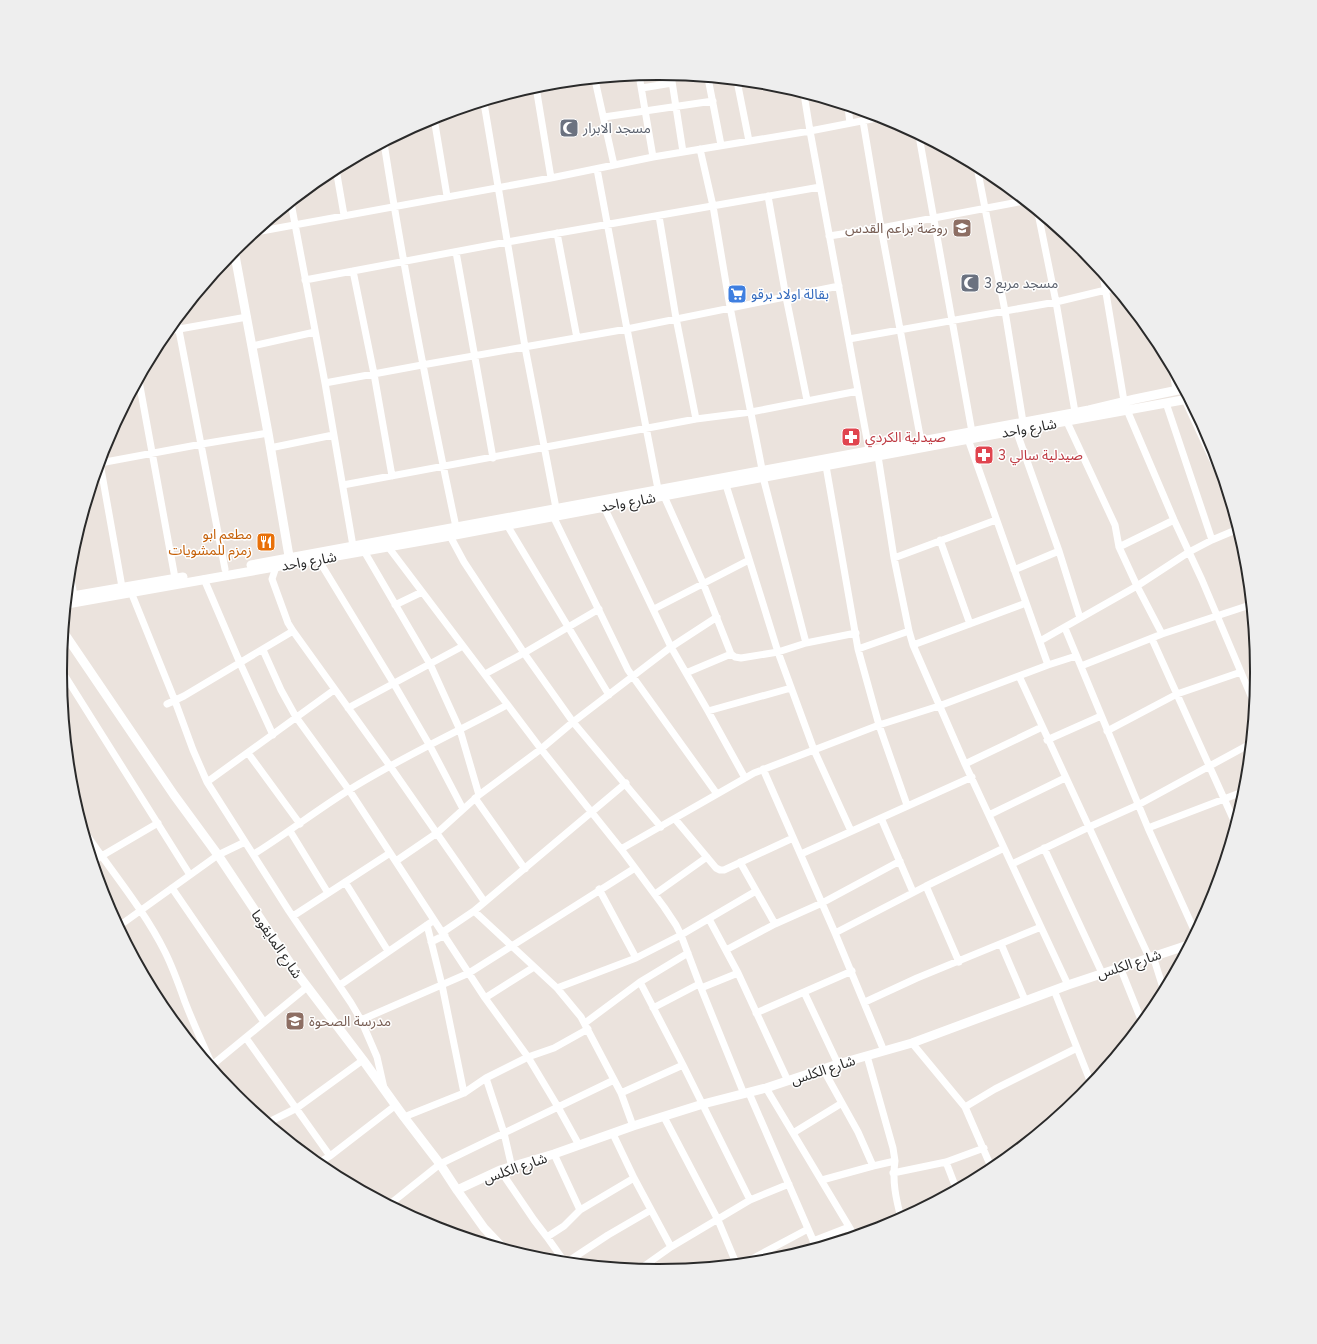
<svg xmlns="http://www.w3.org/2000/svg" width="1317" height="1344" font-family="'IBM Plex Sans','Noto Sans Arabic',sans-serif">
  <rect width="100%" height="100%" fill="#ebe3dd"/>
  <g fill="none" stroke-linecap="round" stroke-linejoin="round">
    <path stroke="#fff" stroke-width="7" d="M 639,75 L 653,157
      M 671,75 L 683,152
      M 708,78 L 721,145
      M 595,80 L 614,165
      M 737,81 L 749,141
      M 536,87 L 551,178
      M 642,88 L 672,83
      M 804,94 L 810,131 L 869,450
      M 484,103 L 525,347 L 556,508
      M 848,107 L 850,123
      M 604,117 L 713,101
      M 434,118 L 447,196
      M 863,121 L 881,228 L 921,441
      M 919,136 L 972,432
      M 384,143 C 404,272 429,400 456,527
      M 700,149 L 713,206 L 730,307 L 762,469
      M 977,167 L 1005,311 L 1023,422
      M 336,169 L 344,215
      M 597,169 L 627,329 L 658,489
      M 768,196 L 786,297 L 807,400
      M 291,203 L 325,383 L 353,546
      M 1038,213 L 1056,302 L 1075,412
      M 659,216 L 676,318 L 696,419
      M 256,232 L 551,178 L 653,157 L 810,131 L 882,117
      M 557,233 L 577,338
      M 829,236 L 881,228 L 1024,201
      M 456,252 L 493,458
      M 353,271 L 374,374 L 392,476
      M 1103,275 L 1124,401
      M 305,280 L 507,242 L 820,187
      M 177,320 L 225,569
      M 168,331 L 247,317
      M 849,339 L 1056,302 L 1114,288
      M 252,346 L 315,332
      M 1173,371 L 1176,390
      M 139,381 L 175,578
      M 325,383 L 422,365 L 627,329 L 839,286
      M 1185,400 L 1223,482
      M 1166,403 L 1212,540
      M 1127,410 L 1174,520 L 1202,580 L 1254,703
      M 1067,422 L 1115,525 L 1119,547 L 1137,586 L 1162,634
      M 1016,430 L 1059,551 L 1080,618
      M 968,439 L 1048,665
      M 270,448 L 333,435
      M 878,456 L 894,558 L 909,631 L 913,645 L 965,764 L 1068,985
      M 826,466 L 858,649 L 879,725 L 907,805
      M 763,477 L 806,643
      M 343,485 L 696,419 L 751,412 L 858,391
      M 726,485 L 778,652 L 814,750 L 851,831
      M 664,496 L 703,583 L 731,654
      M 604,507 L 671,647 L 708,711 L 745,778
      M 553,516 L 628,670 L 717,794
      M 507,525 L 609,695
      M 450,536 L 464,562 L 524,653 L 573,722 L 661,827
      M 940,540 L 970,624
      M 386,544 L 541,749 L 621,849 L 664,907 L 676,925 L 681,935 L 701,988 L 744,1094
      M 1119,547 L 1174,520
      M 364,551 L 430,664 L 460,730 L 479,795
      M 894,558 L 996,520
      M 318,559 L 394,684 L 430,746 L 463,809
      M 276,564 L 276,567 L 272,579 L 288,623 L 293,631 L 390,766 L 484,901
      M 1014,570 L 1059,551
      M 70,574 L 74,596
      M 204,579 L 240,663 L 273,735
      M 122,587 L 100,463 L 202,444 L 268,433
      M 131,592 L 175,701 L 193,750 L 207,782 L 289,911 L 351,1003 L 361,1020 L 377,1057 L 384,1088
      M 395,605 L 422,592
      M 654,609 L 749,560
      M 1065,628 L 1148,828 L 1195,932
      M 1152,639 L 1235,823
      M 1040,641 L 1137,586 L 1189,552 L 1212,540 L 1238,529
      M 913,645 L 1026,603
      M 858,649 L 909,631
      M 263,650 L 281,690 L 296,717 L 349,790 L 485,998 L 528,1057 L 558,1107 L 579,1145
      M 1081,666 L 1162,634 L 1250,605
      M 60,668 L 190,875
      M 686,673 L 731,654 L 735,657 L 741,658 L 778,652 L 806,643 L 856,633
      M 485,674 L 524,653 L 599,609
      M 1019,676 L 1149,957
      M 167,704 L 184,696 L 293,631
      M 348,708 L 463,646
      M 708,711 L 791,688
      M 1107,731 L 1177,694 L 1241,672
      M 1047,740 L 1101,716
      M 248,753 L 300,824
      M 965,764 L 1042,727
      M 763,769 L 835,933 L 884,1051
      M 207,782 L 334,690
      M 475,798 L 525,869
      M 989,815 L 1065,778
      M 881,818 L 913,892
      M 675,819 L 716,868 L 720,870 L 724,870 L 793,838
      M 1148,828 L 1245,791
      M 84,831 C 111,871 143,908 165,952 C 173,968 179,985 185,1002 C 194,1025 204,1047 214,1069
      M 290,831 L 328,893
      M 1044,848 L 1102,973
      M 621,849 L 754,773 L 879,725 L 939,706 L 1048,665 L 1076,656
      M 254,854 C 286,834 317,810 349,790 C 400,758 455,733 507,705
      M 801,854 L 972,777
      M 93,861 L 158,823
      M 396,861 L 437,833 L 479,795 L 541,749 L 573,722 L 671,647 L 717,617
      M 740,862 L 775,924
      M 1012,864 L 1089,827 L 1138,805 L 1250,744
      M 345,882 L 388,951
      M 926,886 L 959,962
      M 172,888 L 264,1022
      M 599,889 L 636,958
      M 655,894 L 707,857
      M 474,911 L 557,988 L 581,1017 L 621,1093 L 633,1126
      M 293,916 L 390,853
      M 709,919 L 738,973 L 788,1081
      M 427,925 L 442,985 L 464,1093
      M 119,926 L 218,855 L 245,842
      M 443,932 L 474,911 L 626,783
      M 835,933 L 926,886 L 1004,848
      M 431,942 L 445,935
      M 1001,944 L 1025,1000
      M 726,950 L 775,924 L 822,903 L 900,861
      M 1153,956 L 1164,991
      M 1120,967 L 1142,1022
      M 640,982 L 683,1065 L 750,1200
      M 340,985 L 430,923
      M 557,988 L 636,958 L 681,935 L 756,891
      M 701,988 L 738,973
      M 1054,990 L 1091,1083
      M 804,992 L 838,1064
      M 485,998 L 534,967
      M 865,1002 L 917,978 L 1041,927
      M 653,1008 L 699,984
      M 756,1013 L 852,971
      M 361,1020 L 469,973 L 635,868
      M 585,1023 L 640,982 L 688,953
      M 246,1038 L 330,1156
      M 912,1043 L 965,1107 L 992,1169
      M 211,1066 L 307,987
      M 823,1069 L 858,1132 L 873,1166
      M 486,1078 L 504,1133 L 512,1168
      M 766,1088 L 854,1235
      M 621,1093 L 683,1065
      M 749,1093 L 816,1247
      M 965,1107 L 995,1089 L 1077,1048
      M 404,1117 L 464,1093 L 486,1078 L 528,1057 L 554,1048 L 588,1029
      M 664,1117 L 718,1220 L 736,1263
      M 269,1122 L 297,1108 L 363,1060
      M 793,1133 L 842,1103
      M 613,1134 L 634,1178 L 671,1247
      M 554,1154 L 580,1210
      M 895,1161 C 892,1181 896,1199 901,1218
      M 946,1162 L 956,1188
      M 318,1163 L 330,1156 L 396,1105
      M 500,1170 L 534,1220 L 547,1237 L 564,1261
      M 893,1173 L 946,1162 L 984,1148
      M 822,1180 L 873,1166 L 895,1161 L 893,1148 L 867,1056
      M 390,1204 L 440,1164 L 614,1080
      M 547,1237 L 564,1226 L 580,1210 L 634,1178
      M 813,1241 L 849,1227
      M 567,1262 L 608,1235 L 651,1210
      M 746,1262 L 808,1229
      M 640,1269 L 671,1247 L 750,1200 L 789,1184"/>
    <path stroke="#fff" stroke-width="9" d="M 234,250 L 268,433 L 290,562
      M 251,565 L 1089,410 L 1135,399 L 1183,389
      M 67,597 L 183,577
      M 67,604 L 450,536 L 942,444 L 1188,399
      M 64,633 L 174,795 L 218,855 L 296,972 L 363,1060 L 404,1117 L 440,1164 L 457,1190 L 484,1228 L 502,1247
      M 457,1190 L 500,1170 L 554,1154 L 633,1126 L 703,1104 L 766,1088 L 838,1064 L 912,1043 L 1068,985 L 1188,945"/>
  </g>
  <defs>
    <symbol id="mosque-square" viewBox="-11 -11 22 22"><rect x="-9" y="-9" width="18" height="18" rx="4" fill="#6b7280" stroke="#fff"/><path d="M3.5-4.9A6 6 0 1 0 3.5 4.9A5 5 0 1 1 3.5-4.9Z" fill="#fff"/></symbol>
    <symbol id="school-square" viewBox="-11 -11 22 22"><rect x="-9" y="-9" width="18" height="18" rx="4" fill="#8d6e63" stroke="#fff"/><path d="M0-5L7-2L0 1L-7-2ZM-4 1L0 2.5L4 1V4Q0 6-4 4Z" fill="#fff"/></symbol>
    <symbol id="supermarket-square" viewBox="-11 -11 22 22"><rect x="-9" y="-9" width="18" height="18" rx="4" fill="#3f7fe0" stroke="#fff"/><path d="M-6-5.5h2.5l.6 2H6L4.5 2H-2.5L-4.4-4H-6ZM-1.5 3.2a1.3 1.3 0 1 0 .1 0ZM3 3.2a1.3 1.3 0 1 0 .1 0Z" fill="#fff"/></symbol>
    <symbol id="pharmacy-square" viewBox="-11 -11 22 22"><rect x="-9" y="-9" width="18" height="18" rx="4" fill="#e0444e" stroke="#fff"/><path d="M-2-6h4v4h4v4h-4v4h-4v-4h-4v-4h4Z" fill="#fff"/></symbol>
    <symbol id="restaurant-square" viewBox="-11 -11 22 22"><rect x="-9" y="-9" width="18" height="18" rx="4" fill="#e8710a" stroke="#fff"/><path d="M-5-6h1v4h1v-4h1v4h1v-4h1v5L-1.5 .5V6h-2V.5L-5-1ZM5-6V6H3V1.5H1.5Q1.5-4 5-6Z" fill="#fff"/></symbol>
  </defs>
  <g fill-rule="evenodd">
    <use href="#mosque-square" x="558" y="117" width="22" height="22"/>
    <use href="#school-square" x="951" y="217" width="22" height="22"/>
    <use href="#mosque-square" x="959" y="272" width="22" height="22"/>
    <use href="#supermarket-square" x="726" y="283" width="22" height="22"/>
    <use href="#pharmacy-square" x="840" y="426" width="22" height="22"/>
    <use href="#pharmacy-square" x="973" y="444" width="22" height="22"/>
    <use href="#restaurant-square" x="255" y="531" width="22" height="22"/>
    <use href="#school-square" x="284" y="1010" width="22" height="22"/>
  </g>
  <g text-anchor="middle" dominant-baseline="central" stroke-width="3" stroke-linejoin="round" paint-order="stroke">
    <g font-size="14" fill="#5b616d" stroke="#fff" text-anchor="start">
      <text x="583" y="128">مسجد الابرار</text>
      <text x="984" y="283">مسجد مربع 3</text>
    </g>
    <g font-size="14" fill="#785e54" stroke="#fff" text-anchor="end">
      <text x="948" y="228">روضة براعم القدس</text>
      <text x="309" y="1021" text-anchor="start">مدرسة الصحوة</text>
    </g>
    <g font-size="14" fill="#366cbe" stroke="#fff" text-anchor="start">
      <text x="751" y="294">بقالة اولاد برقو</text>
    </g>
    <g font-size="14" fill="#2a2a2a" stroke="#fff">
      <text transform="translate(1029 428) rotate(-10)">شارع واحد</text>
      <text transform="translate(628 502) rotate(-10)">شارع واحد</text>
      <text transform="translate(309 561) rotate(-10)">شارع واحد</text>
      <text transform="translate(277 944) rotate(56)">شارع المايقوما</text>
      <text transform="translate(1129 964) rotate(-18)">شارع الكلس</text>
      <text transform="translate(823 1070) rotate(-18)">شارع الكلس</text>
      <text transform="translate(515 1168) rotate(-19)">شارع الكلس</text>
    </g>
    <g font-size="14" fill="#be3a42" stroke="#fff" text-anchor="start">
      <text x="865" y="437">صيدلية الكردي</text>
      <text x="998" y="455">صيدلية سالي 3</text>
    </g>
    <g font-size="14" fill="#c56008" stroke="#fff" text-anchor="end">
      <text x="252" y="534">مطعم ابو<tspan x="252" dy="16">زمزم للمشويات</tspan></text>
    </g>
  </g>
  <path d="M0 0H1317V1344H0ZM658 80H659A591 591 0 0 1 1250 671V673A591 591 0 0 1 659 1264H658A591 591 0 0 1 67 673V671A591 591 0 0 1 658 80Z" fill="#eee" fill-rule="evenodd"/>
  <path fill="none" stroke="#2a2a2a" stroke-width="2" d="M658 80H659A591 591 0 0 1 1250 671V673A591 591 0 0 1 659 1264H658A591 591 0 0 1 67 673V671A591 591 0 0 1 658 80Z"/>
</svg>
